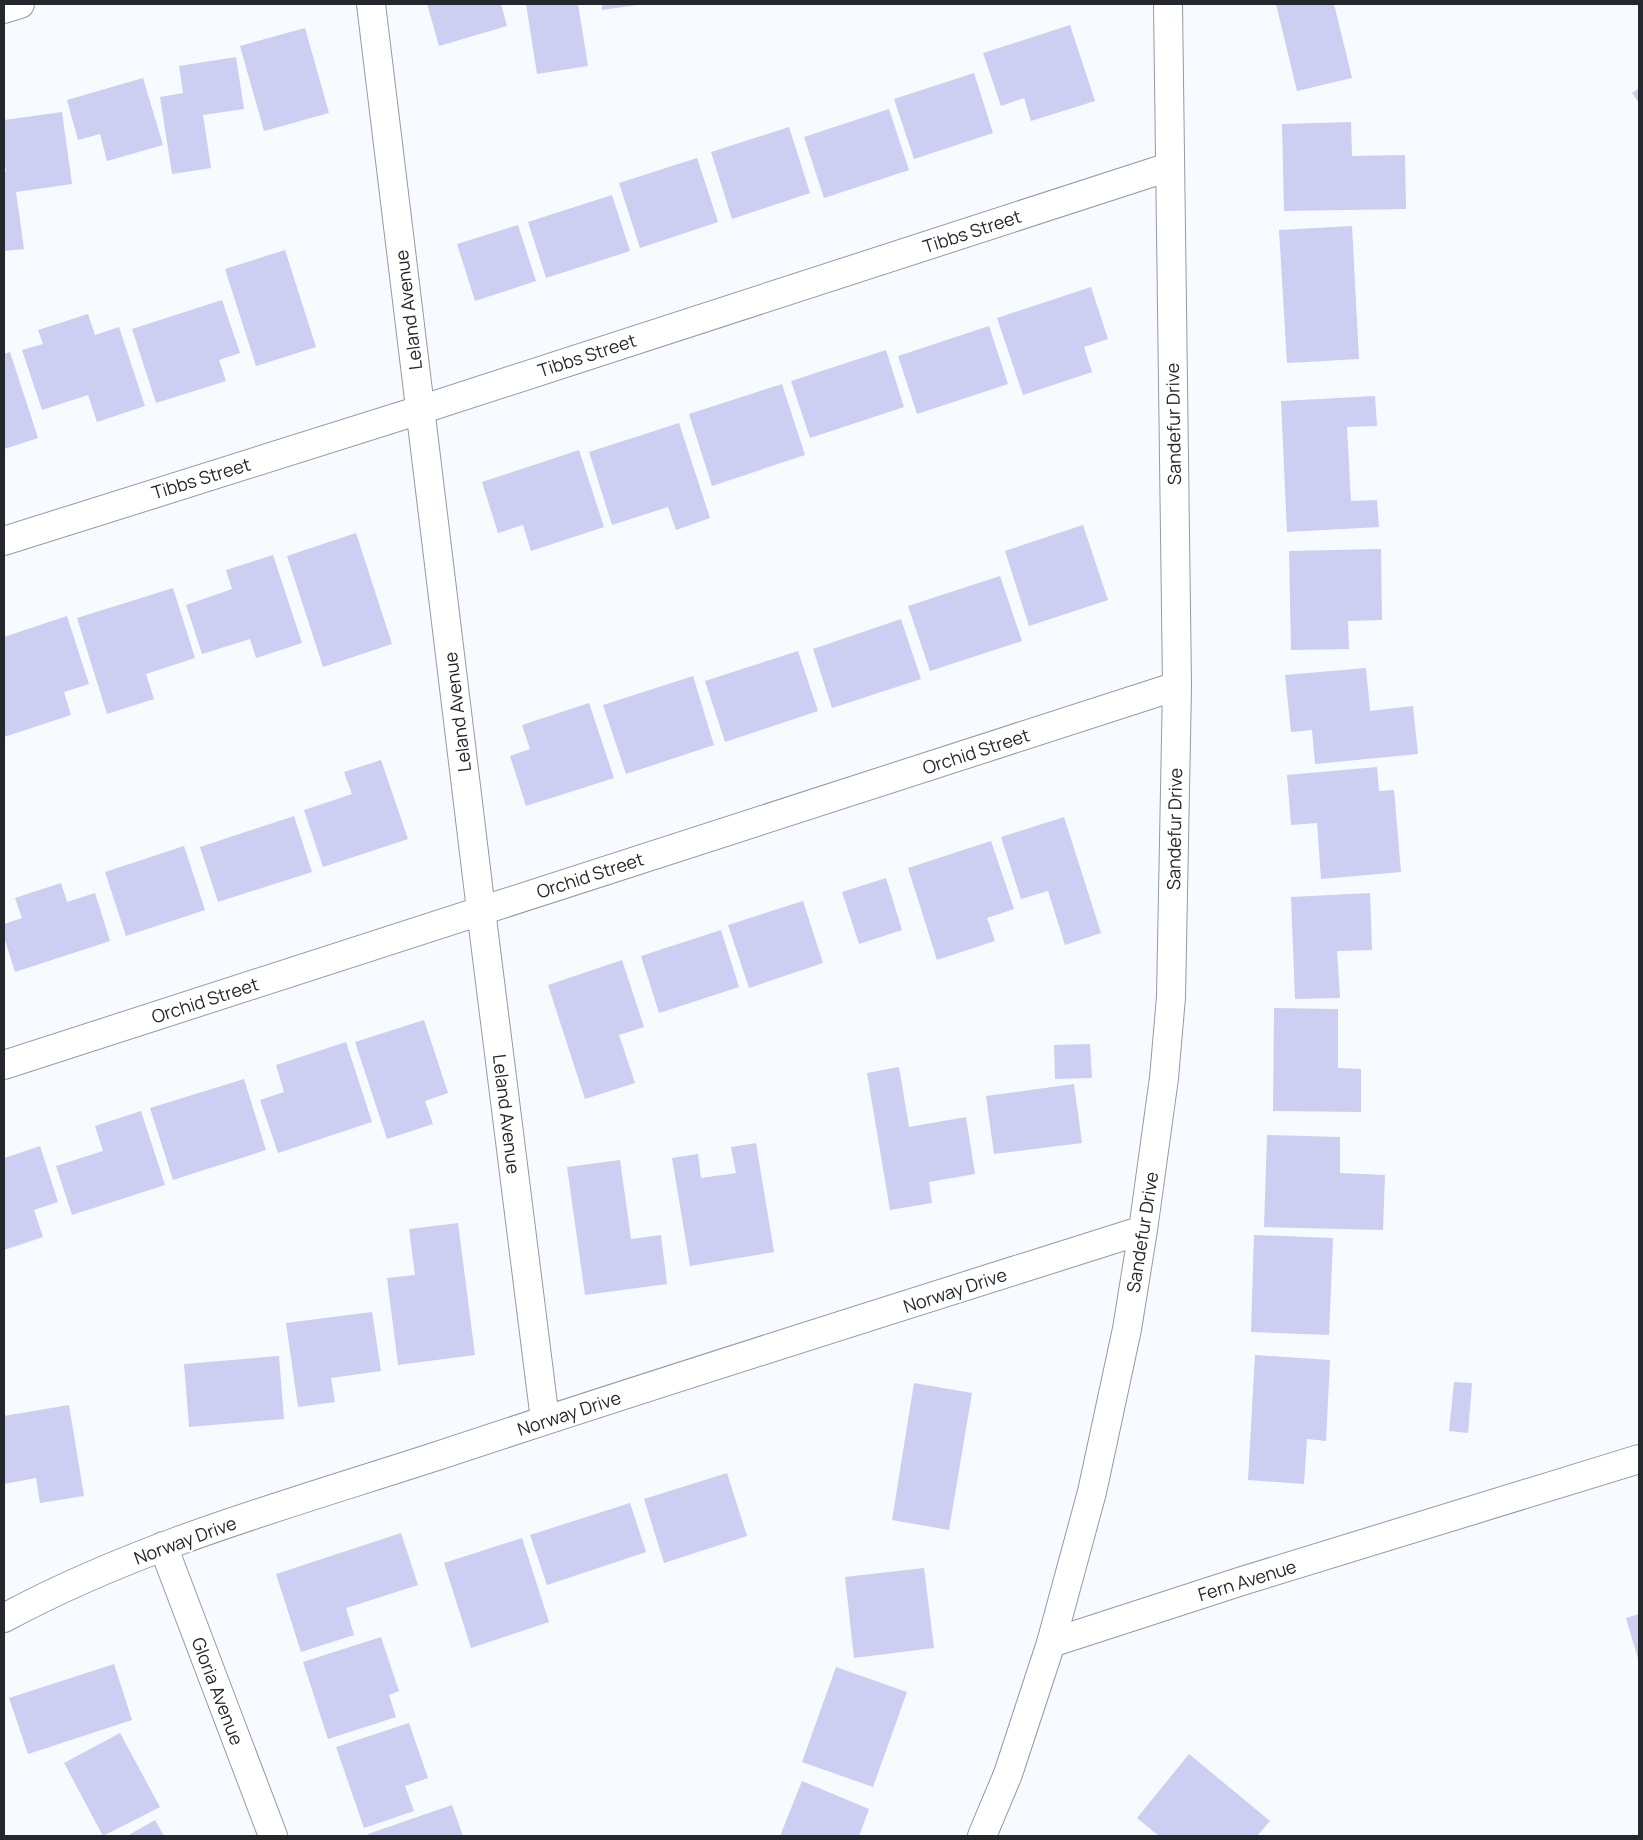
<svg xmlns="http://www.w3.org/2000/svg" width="1643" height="1840" font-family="Manrope,sans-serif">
  <rect width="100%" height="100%" fill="#f7fbff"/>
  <path fill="#cccef2" d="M 427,4 L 501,4 L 507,26 L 439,46 Z
    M 526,4 L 578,4 L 588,66 L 537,74 Z
    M 602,4 L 637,4 L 637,5 L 602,10 Z
    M 1276,4 L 1334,4 L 1352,78 L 1297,91 Z
    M 1070,25 L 1095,101 L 1031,121 L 1024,98 L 1001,106 L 983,53 Z
    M 305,28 L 329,113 L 264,131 L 240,46 Z
    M 236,57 L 244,109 L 203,115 L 211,168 L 172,174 L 160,97 L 183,93 L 179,66 Z
    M 974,73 L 993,133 L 914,159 L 894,99 Z
    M 143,78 L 163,145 L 107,161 L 100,134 L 78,140 L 67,100 Z
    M 1639,88 L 1639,103 L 1632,93 Z
    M 889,109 L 909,170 L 824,198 L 804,137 Z
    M 62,112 L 72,184 L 16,192 L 24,249 L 4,251 L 4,172 L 6,172 L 4,157 L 4,120 Z
    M 1351,122 L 1352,156 L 1405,155 L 1406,209 L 1284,211 L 1282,124 Z
    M 789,127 L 810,193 L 732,219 L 711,152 Z
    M 697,158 L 718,222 L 640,248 L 619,183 Z
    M 612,195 L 630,251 L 546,278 L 528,222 Z
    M 518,225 L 536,281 L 475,301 L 457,244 Z
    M 1352,226 L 1359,359 L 1287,363 L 1279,230 Z
    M 285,250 L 316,347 L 256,366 L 225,269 Z
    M 1091,287 L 1108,339 L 1084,347 L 1092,372 L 1023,395 L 997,318 Z
    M 222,300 L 240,353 L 219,360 L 226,381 L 156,403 L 132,329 Z
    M 88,314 L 95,335 L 119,327 L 145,406 L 97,422 L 88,395 L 42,410 L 22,350 L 43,344 L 38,330 Z
    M 989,326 L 1008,384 L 917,414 L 898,356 Z
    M 886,350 L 904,407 L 810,438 L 791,381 Z
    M 10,352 L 38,438 L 4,449 L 4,354 Z
    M 782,384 L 805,455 L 712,486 L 689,414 Z
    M 1375,396 L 1377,426 L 1347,427 L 1351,501 L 1377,500 L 1379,527 L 1287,532 L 1281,401 Z
    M 679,423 L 710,518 L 676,530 L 668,507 L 612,525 L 589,452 Z
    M 579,450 L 604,527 L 531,551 L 523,525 L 498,533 L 482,482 Z
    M 1083,525 L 1108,600 L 1029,626 L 1005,551 Z
    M 356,533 L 392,644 L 323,667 L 287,556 Z
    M 1381,549 L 1382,620 L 1348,621 L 1349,649 L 1291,650 L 1289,551 Z
    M 273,555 L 302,643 L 256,658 L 250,639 L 202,654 L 186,605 L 232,589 L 226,570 Z
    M 1000,576 L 1022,641 L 930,671 L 908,606 Z
    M 173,588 L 195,658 L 146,674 L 154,699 L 107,714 L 77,618 Z
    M 67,616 L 89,684 L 64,692 L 71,715 L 4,737 L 4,637 Z
    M 901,619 L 921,679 L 832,708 L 813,649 Z
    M 798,651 L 818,711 L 725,742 L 705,681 Z
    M 1366,668 L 1370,711 L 1413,706 L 1418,754 L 1315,764 L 1312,730 L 1291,732 L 1285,675 Z
    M 693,676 L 714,745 L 626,774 L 603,705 Z
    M 589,703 L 614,778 L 526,806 L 510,756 L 530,749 L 522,725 Z
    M 381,760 L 408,839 L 323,867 L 304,810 L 352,794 L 344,772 Z
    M 1377,767 L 1379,791 L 1394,790 L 1401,872 L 1321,879 L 1317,823 L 1291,825 L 1287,775 Z
    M 294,816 L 312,872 L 218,902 L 200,847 Z
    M 1064,817 L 1101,933 L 1065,945 L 1048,891 L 1021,899 L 1001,837 Z
    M 991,841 L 1014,909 L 987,918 L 995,941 L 937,960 L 908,868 Z
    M 184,846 L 205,910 L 126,936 L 105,872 Z
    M 886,878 L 902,930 L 859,944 L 842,892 Z
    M 61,883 L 67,902 L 95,893 L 110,941 L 15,972 L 4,937 L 4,924 L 22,918 L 15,898 Z
    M 1370,893 L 1372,950 L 1337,951 L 1340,998 L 1295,999 L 1291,897 Z
    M 803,901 L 823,963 L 749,988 L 728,925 Z
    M 721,930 L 739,987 L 659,1013 L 641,956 Z
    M 622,960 L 644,1027 L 619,1035 L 635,1083 L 585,1099 L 548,985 Z
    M 1274,1008 L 1338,1009 L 1338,1068 L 1361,1069 L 1361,1112 L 1273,1111 Z
    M 424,1020 L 448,1093 L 425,1101 L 433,1124 L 387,1139 L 355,1042 Z
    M 346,1042 L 372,1122 L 278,1153 L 260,1100 L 284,1092 L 276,1065 Z
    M 1090,1044 L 1092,1078 L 1055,1079 L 1054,1045 Z
    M 899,1067 L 909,1127 L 966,1117 L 975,1174 L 929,1182 L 932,1203 L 890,1210 L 867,1073 Z
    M 244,1079 L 266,1150 L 173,1180 L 150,1108 Z
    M 1074,1084 L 1082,1143 L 994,1154 L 986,1096 Z
    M 141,1111 L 165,1185 L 72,1215 L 56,1166 L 103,1151 L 95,1126 Z
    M 1267,1135 L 1340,1137 L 1340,1173 L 1385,1175 L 1383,1230 L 1264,1227 Z
    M 756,1143 L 774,1252 L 690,1266 L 672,1158 L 698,1154 L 701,1178 L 736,1173 L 731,1147 Z
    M 40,1146 L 58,1202 L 34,1210 L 43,1237 L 4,1250 L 4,1158 Z
    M 620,1160 L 631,1239 L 661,1235 L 667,1284 L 585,1295 L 567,1167 Z
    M 458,1223 L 475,1355 L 398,1365 L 387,1278 L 415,1275 L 409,1229 Z
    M 1254,1235 L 1333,1238 L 1329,1335 L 1251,1332 Z
    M 372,1312 L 381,1371 L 331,1378 L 335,1402 L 298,1407 L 286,1323 Z
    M 1255,1355 L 1330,1360 L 1326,1441 L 1307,1439 L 1304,1484 L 1248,1480 Z
    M 279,1356 L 284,1419 L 189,1427 L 184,1364 Z
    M 1454,1382 L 1472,1383 L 1468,1433 L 1449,1431 Z
    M 914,1383 L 972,1393 L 949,1530 L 892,1520 Z
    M 69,1405 L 84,1496 L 40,1503 L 36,1478 L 4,1484 L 4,1416 Z
    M 727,1473 L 747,1536 L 664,1563 L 644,1499 Z
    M 630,1503 L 646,1552 L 547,1585 L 530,1535 Z
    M 401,1533 L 418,1585 L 346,1608 L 354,1635 L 301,1652 L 276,1574 Z
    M 522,1538 L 549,1622 L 471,1648 L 444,1563 Z
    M 924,1568 L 934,1648 L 854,1658 L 845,1577 Z
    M 1639,1614 L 1639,1662 L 1626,1618 Z
    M 381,1637 L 399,1691 L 389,1695 L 396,1717 L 328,1739 L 303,1662 Z
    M 114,1664 L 132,1720 L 28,1754 L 9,1698 Z
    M 836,1667 L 907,1692 L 873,1787 L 802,1762 Z
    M 409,1723 L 428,1778 L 405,1786 L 414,1811 L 364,1828 L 336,1747 Z
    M 120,1733 L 160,1807 L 103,1836 L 64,1763 Z
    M 1189,1754 L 1270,1821 L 1257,1836 L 1159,1836 L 1137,1818 Z
    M 802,1781 L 869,1809 L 859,1836 L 780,1836 Z
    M 452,1805 L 463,1836 L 369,1836 L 368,1834 Z
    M 155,1820 L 164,1836 L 127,1836 Z"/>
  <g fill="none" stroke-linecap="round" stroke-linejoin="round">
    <defs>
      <path id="minor" d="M 371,4 L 481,910 L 545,1420
        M 4,9 L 20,4
        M 4,541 L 420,410 L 1169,167
        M 4,1065 L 1177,686
        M 163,1546 L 273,1836
        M 4,1618 C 139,1545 289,1504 434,1457 C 669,1379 906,1305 1143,1230
        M 1051,1643 L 1092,1492 L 1127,1329 L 1143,1230 L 1164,1078 L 1171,997 L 1177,686 L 1168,4"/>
      <path id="tertiary" d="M 982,1836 L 1008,1774 L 1051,1643 L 1242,1581 L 1639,1459"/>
    </defs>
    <use href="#minor" stroke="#929aa3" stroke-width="30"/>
    <use href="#tertiary" stroke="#929aa3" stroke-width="30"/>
    <use href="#minor" stroke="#fff" stroke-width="28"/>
    <use href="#tertiary" stroke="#fff" stroke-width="28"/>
  </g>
  <g text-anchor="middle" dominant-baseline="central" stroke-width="4.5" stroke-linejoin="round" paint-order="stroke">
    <g font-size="18" fill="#24272b" stroke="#fff">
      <text transform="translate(972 231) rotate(-18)">Tibbs Street</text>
      <text transform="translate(408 310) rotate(-97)">Leland Avenue</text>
      <text transform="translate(587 355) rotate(-18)">Tibbs Street</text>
      <text transform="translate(1173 424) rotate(-91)">Sandefur Drive</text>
      <text transform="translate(201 478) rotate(-17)">Tibbs Street</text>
      <text transform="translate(457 712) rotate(-97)">Leland Avenue</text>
      <text transform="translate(976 751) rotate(-18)">Orchid Street</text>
      <text transform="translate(1174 829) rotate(-89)">Sandefur Drive</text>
      <text transform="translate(590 875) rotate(-18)">Orchid Street</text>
      <text transform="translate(205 1000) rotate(-18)">Orchid Street</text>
      <text transform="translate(507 1114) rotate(83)">Leland Avenue</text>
      <text transform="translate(1142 1232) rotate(-81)">Sandefur Drive</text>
      <text transform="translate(955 1290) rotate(-18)">Norway Drive</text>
      <text transform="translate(569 1413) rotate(-18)">Norway Drive</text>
      <text transform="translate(185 1540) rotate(-20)">Norway Drive</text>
      <text transform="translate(1247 1580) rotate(-17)">Fern Avenue</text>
      <text transform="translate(218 1691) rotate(69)">Gloria Avenue</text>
    </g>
  </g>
  <rect width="1643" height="1840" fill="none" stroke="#24272b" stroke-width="10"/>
</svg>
